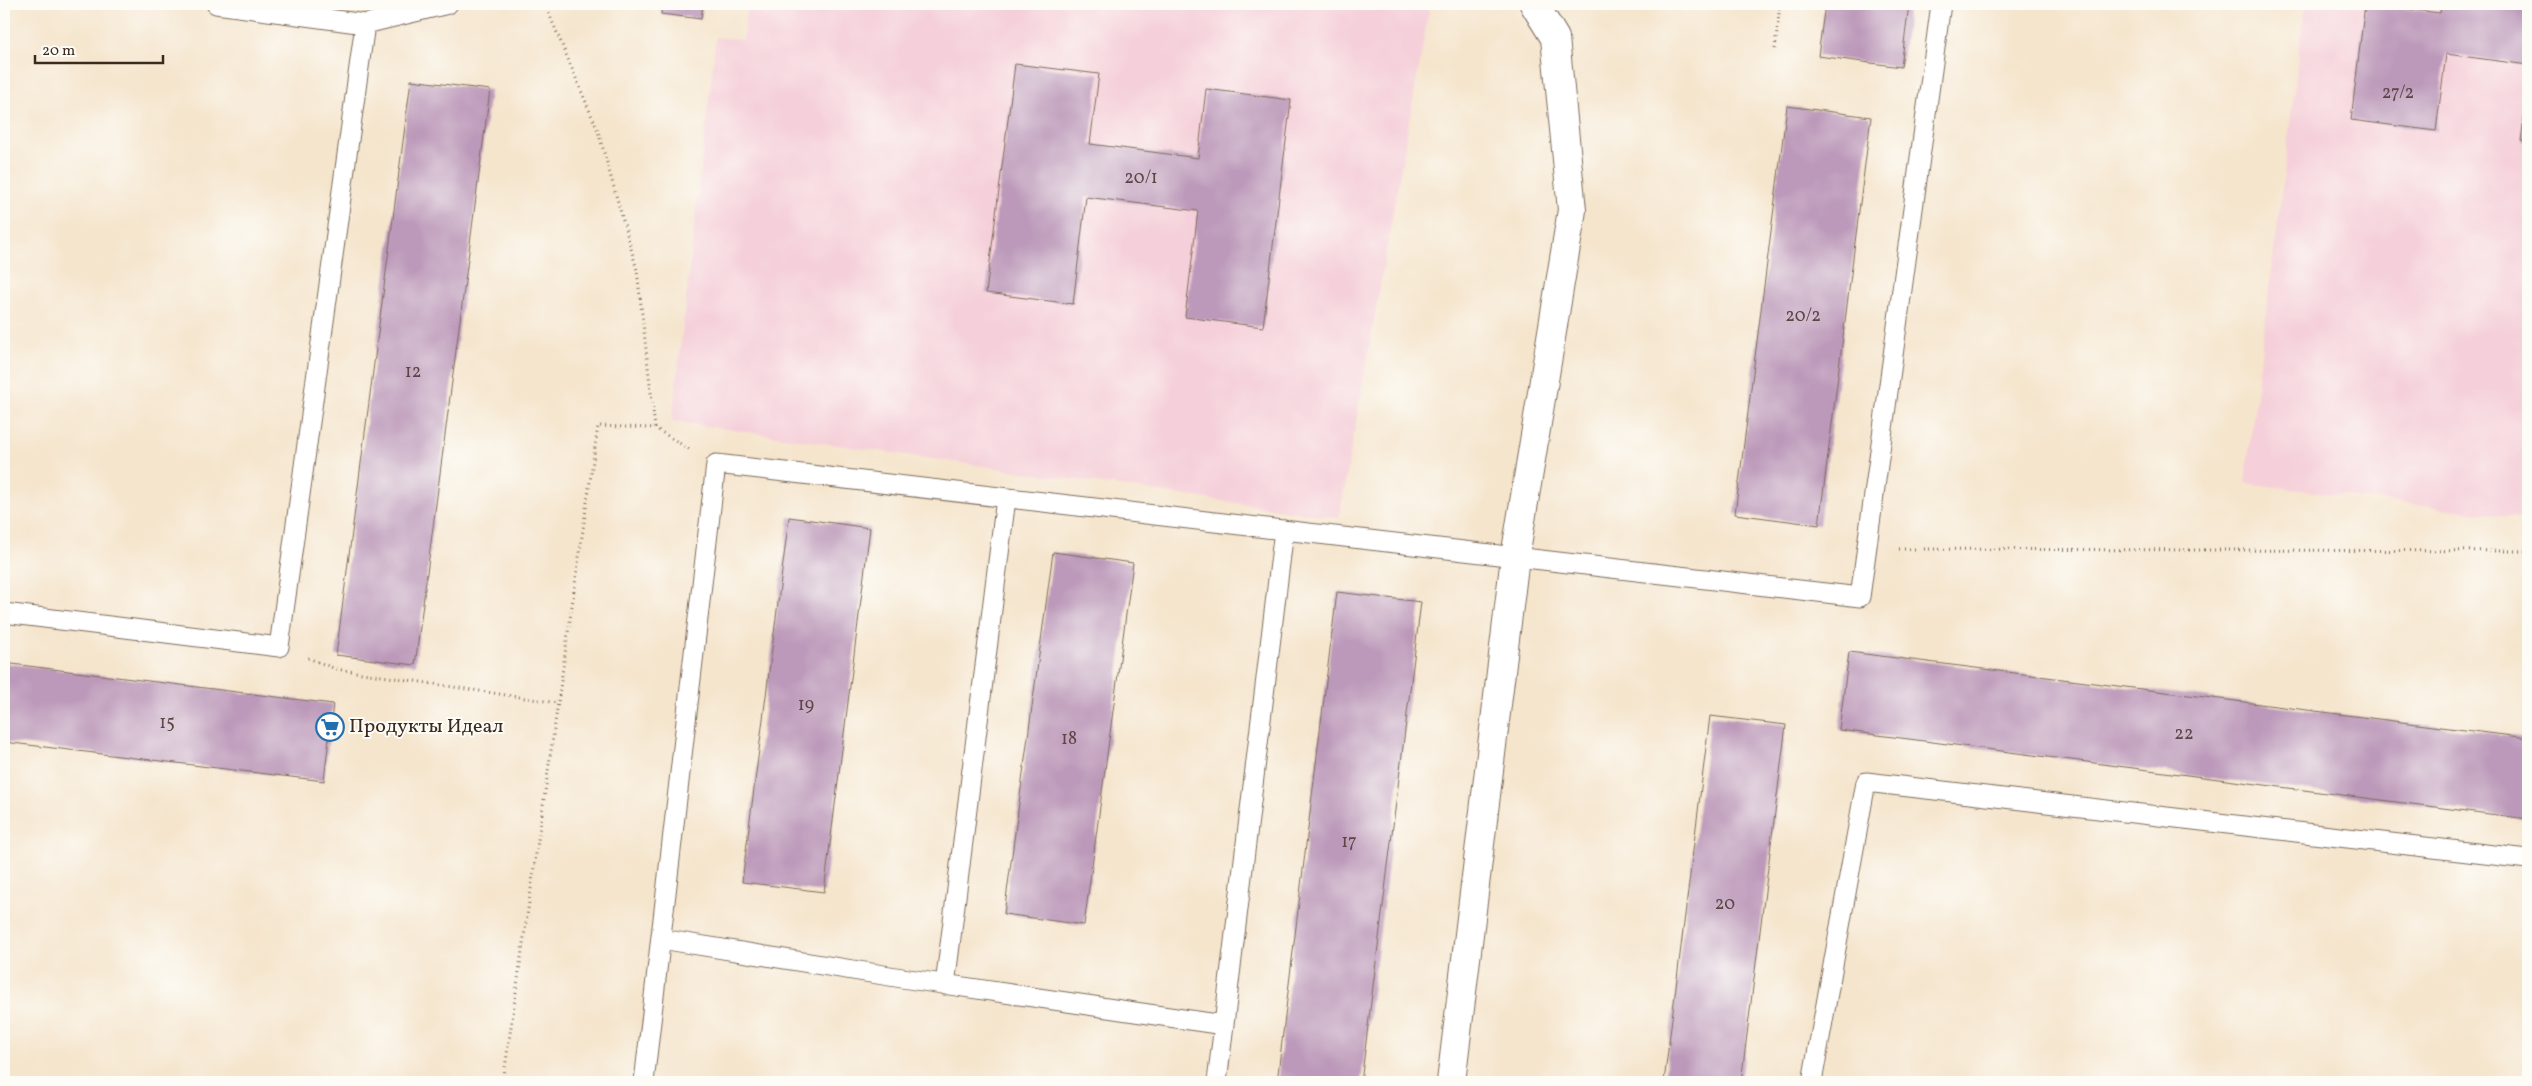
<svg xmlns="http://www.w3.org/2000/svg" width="2532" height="1086" font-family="Vollkorn,serif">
  <rect width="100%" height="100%" fill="#fdfcf7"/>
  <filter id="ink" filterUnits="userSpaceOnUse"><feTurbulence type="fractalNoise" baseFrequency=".02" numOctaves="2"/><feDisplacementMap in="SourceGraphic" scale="10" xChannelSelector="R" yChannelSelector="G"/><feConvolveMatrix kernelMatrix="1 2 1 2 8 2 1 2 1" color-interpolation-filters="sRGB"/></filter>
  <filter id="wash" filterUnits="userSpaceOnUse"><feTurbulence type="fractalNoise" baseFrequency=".0096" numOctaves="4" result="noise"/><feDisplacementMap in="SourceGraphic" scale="20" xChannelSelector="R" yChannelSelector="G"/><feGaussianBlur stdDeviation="1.12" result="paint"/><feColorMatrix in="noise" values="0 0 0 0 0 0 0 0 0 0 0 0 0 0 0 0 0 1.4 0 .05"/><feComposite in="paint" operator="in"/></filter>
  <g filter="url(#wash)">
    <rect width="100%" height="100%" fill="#f5e5cd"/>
    <path fill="#f5cfd9" d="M 747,4 L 1430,4 L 1339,518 L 672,421 L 716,37 L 743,40 Z
      M 2305,4 L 2528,4 L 2528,519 L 2245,483 Z"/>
    <g id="blocks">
      <path fill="#bc99ba" d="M 662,4 L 703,4 L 701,19 L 661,14 Z
        M 1825,4 L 1909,4 L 1901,67 L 1818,56 Z
        M 2365,4 L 2440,13 L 2441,4 L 2526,4 L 2524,18 L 2528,19 L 2528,65 L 2446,54 L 2436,131 L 2351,120 Z
        M 1015,64 L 1099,74 L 1090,144 L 1198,158 L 1206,89 L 1291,100 L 1263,327 L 1185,317 L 1198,211 L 1086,197 L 1073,304 L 986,293 Z
        M 411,80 L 490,90 L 415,665 L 336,655 Z
        M 2527,94 L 2528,94 L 2528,142 L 2521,141 Z
        M 1787,106 L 1871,117 L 1819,525 L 1735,514 Z
        M 789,517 L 870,528 L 824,892 L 742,882 Z
        M 1053,552 L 1133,563 L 1084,925 L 1004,914 Z
        M 1337,592 L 1421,602 L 1361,1082 L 1277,1082 Z
        M 1849,652 L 2528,738 L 2528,819 L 1839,730 Z
        M 4,663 L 333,704 L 324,781 L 4,742 Z
        M 1710,716 L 1786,725 L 1741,1082 L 1664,1082 Z"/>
    </g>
  </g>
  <g filter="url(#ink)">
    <use href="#blocks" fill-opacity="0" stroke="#7c6b5b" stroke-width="1"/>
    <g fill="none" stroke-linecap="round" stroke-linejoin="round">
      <defs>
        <path id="service" d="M 365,24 L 448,4
          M 4,613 L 279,647 L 365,24 L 216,4
          M 661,939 L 902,978 L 1224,1025
          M 945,985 L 1006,498
          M 644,1082 L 716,464 L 1860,597 L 1941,4
          M 1217,1082 L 1284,530
          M 1812,1082 L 1866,782 L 2528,859"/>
        <path id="minor" d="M 1451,1082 L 1515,557 L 1572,210 L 1555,38 L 1534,4"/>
      </defs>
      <use href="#service" stroke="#7c6b5b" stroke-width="21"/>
      <use href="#minor" stroke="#7c6b5b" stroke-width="30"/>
      <path stroke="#7c6b5b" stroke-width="3" stroke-dasharray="1 4" stroke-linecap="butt" d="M 545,4 L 598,131 L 637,270 L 655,428 L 689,449
        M 1775,49 L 1780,4
        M 1899,549 L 2528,551
        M 308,658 L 336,669 L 558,703
        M 503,1082 L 598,426 L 655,428"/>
      <use href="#service" stroke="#fff" stroke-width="19"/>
      <use href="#minor" stroke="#fff" stroke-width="28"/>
    </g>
  </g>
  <defs>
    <symbol id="supermarket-ring" viewBox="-11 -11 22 22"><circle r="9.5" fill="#fdfcf7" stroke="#1f6fb2" stroke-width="1.5"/><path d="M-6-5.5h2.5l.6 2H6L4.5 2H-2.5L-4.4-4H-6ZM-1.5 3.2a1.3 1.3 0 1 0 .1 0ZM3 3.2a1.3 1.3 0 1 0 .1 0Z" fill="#1f6fb2"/></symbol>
  </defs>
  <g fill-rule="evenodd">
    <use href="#supermarket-ring" x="314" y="711" width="32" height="32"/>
  </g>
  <g text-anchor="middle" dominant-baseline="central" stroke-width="4" stroke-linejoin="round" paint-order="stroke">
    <g font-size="18" fill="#5b4645">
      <text x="2398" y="93">27/2</text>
      <text x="1141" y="178">20/1</text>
      <text x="1803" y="316">20/2</text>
      <text x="413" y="372">12</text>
      <text x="806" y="705">19</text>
      <text x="167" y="723">15</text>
      <text x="2184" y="734">22</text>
      <text x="1069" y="739">18</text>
      <text x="1349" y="842">17</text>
      <text x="1725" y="904">20</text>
    </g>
    <g font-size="20" fill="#3b2a1e" stroke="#fdfcf7" text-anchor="start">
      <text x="349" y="727">Продукты Идеал</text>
    </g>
  </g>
  <rect width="2532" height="1086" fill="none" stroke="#fdfcf7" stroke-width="20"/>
  <path d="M35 55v8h128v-8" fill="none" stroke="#3b2a1e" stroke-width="2.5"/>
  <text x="42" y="55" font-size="15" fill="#3b2a1e" stroke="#fdfcf7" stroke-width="4" paint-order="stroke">20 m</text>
</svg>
